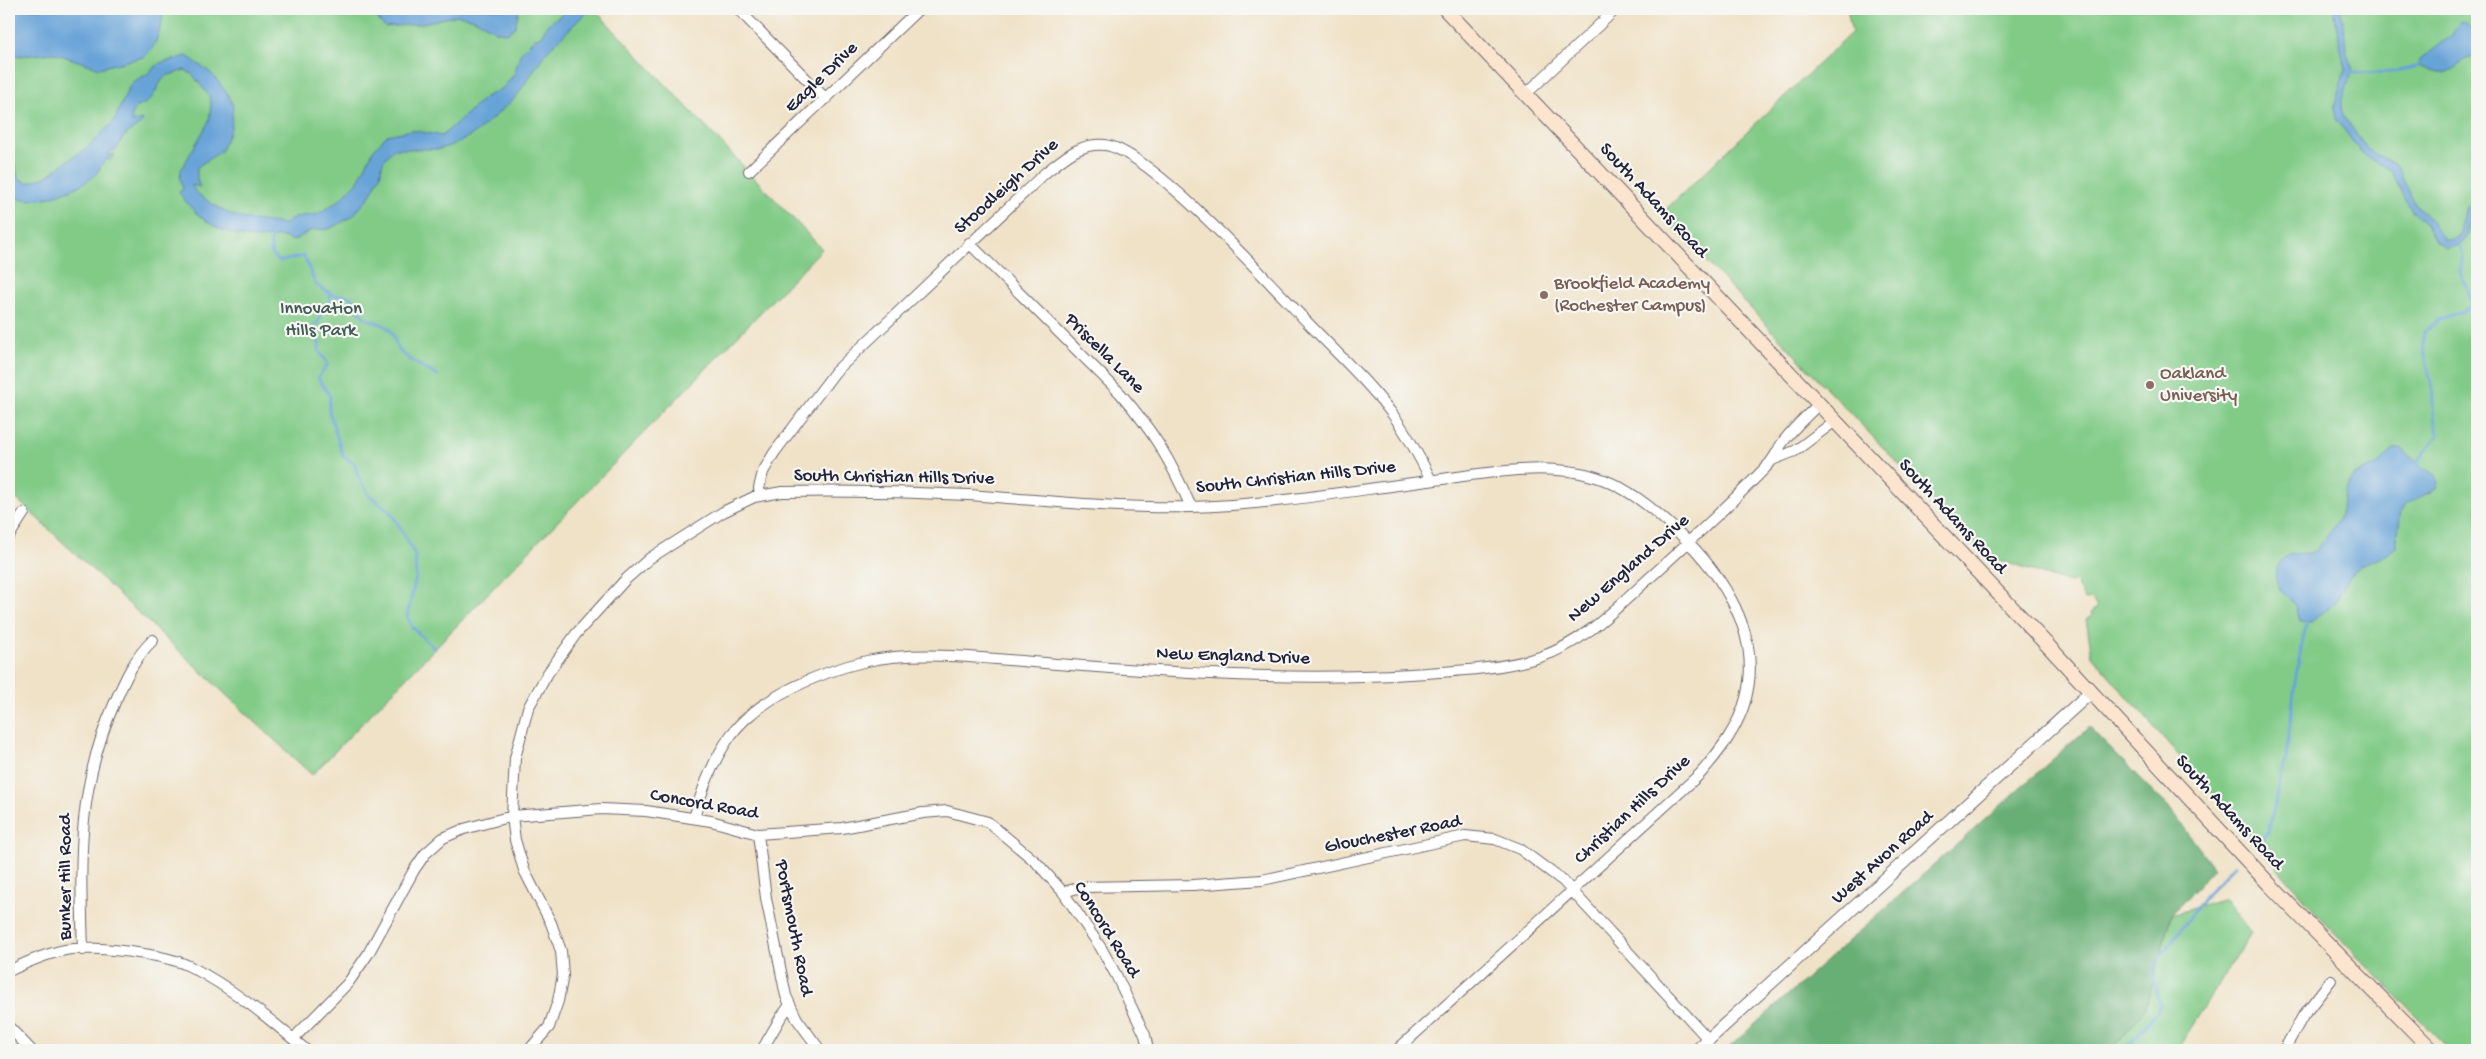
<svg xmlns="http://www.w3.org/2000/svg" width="2486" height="1059" font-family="'Gochi Hand',sans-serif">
  <rect width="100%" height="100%" fill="#f6f6f2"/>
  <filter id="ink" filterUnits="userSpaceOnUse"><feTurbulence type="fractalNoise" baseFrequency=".02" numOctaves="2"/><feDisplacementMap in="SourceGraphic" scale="10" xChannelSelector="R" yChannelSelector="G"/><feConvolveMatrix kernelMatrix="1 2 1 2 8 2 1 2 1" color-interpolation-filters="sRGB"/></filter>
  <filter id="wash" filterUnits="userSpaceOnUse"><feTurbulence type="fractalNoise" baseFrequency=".0096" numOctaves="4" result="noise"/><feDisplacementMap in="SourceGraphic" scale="20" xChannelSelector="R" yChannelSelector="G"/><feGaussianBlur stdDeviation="1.12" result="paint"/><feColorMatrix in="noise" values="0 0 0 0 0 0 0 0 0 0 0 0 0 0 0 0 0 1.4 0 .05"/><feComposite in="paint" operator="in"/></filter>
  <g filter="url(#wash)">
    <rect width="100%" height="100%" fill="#f0e2c7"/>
    <path fill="#81cb87" stroke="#527661" d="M 9,9 L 594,9 L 822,249 L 312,775 L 9,492 Z
      M 1847,9 L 2477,9 L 2477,1050 L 2450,1050 L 2324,922 L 2092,656 L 2086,619 L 2092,616 L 2091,612 L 2097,608 L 2092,599 L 2085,600 L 2075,581 L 2070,583 L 1986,556 L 1661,214 L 1852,32 Z
      M 2225,899 L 2251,933 L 2177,1050 L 2113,1050 L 2146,1007 L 2171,915 Z"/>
    <path fill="#68af74" stroke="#456858" d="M 2089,727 L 2171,810 L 2214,868 L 2171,915 L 2146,1007 L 2113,1050 L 1726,1050 Z"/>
    <path fill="#68a3d8" stroke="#45628a" d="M 9,9 L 164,9 L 164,11 C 160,28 158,46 144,57 L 99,68 L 54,53 L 20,56 L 9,53 Z
      M 377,9 L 519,9 L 515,27 L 507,33 L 498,32 L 474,19 L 458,15 L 419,24 L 385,27 C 378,21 376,18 377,9 Z
      M 569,9 L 590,9 L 546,52 L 516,97 L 478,131 L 458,143 L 440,149 L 393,149 L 383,161 L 380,176 L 369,197 L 352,217 L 329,229 L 312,230 L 293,241 C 289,240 286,237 282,237 C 273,236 264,238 255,238 C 222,235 197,220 179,192 L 183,189 L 180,178 L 181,170 L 209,121 L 211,104 L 209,96 L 193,75 L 185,70 L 166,76 C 159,82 156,92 150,100 C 145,107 130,102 132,122 L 142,120 L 143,122 L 123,137 L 117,149 L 109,152 L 108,156 L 115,154 L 110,160 L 106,159 C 101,165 98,173 92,178 C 74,191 28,210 9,193 L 9,137 L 18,178 L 28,183 L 46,177 L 92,143 L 114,121 L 128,89 L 134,81 L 146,75 L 160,63 L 187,56 L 211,73 L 228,94 L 233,106 L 231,128 L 221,151 L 197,167 L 197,179 L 200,187 L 192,185 C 195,194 201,196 208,201 C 237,222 252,219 285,224 L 294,217 L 318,214 L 338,201 L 357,183 L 374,149 L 387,135 L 412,130 L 442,136 L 485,97 L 503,88 L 514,74 L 521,52 L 534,39 L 541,36 L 547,25 Z
      M 2333,9 L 2340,9 C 2348,32 2341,46 2353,69 L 2343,98 L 2341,107 L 2343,115 L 2367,149 L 2396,165 L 2414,202 L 2431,221 L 2444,240 L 2451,240 L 2459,236 L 2466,207 L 2477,198 L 2477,206 C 2460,217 2479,244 2447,248 L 2435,242 L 2426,225 L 2412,211 L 2390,170 L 2362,154 L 2336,119 L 2334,107 L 2345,69 Z
      M 2460,21 L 2466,22 L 2477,34 L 2477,57 C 2447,60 2460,85 2418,66 L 2419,61 L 2452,35 Z
      M 2401,448 L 2422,467 L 2436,475 L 2438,481 L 2436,489 L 2406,504 L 2401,511 L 2396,547 L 2386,555 L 2360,565 L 2348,578 L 2336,602 L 2310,623 L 2300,622 L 2296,605 C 2284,595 2270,584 2278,566 C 2280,561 2284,557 2289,555 C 2297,552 2307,555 2316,551 L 2338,521 L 2347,487 L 2354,475 L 2377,465 L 2395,449 Z"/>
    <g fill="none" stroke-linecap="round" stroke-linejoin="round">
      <path stroke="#68a3d8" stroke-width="3" d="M 2352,73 L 2396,72 L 2418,66
        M 271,238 C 271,249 269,256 280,261 L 304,256 L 316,285 L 335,296 C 359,290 352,310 366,318 C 374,323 383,322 390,330 C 396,337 394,346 402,353 C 413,363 426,369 438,376
        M 2459,245 L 2463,256 L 2460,272 L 2477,315
        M 329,291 C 331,300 330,305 321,310 L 320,319 L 309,333 L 319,341 L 319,351 L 328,364 L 318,378 L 330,396 L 329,411 L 343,456 L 355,464 L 357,474 L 369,495 L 389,511 L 397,522 L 415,555 L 416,577 L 407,616 L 412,627 L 435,649
        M 2414,465 L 2439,435 C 2432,420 2434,405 2432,390 C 2430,371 2421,352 2424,332 L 2440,319 L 2463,311 L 2473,304
        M 2261,840 L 2268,832 L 2286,758 L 2296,675 L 2307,620
        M 2125,1050 L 2157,1012 L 2160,1005 C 2158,989 2148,979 2155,963 L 2210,891 L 2235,865"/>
    </g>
  </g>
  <g filter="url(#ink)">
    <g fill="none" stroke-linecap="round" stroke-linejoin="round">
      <defs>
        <path id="minor" d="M 738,9 L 826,99
          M 1527,93 L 1616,9
          M 749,171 L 919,9
          M 969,243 L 1120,393 C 1153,431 1171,461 1191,507
          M 1772,460 L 1795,451 L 1835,421
          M 760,496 L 759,488 L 763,472 L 774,453 L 835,372 L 1045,173 C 1063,159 1080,142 1105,145 C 1151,151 1272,286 1308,323 C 1337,353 1368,382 1393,415 C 1408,435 1420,458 1431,480
          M 9,536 L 24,513
          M 694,818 C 702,789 713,760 731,735 C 759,697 823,671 867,661 C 922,649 1000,660 1057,664 C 1175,673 1292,681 1410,674 C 1453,671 1498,670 1540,657 C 1586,642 1620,604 1655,573 C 1694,537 1733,502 1769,464 C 1775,457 1778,449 1783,442 C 1793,428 1807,416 1819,404
          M 758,834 L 766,898 L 786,996 L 797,1019 L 820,1050
          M 1063,892 L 1082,887 L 1193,885 L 1262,880 L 1465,836 L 1495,839 L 1520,849 L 1563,881 L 1709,1040
          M 83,950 C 80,859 77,787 115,702 C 125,679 135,657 153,640
          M 9,971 C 27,962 45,954 65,950 C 92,945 165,954 189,966 C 231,987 270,1019 306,1050
          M 9,1027 L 31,1050
          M 293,1039 L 348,983 L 368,954 L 414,870 L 425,854 L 443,838 L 464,829 L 512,816 L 601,809 L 646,811 L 711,821 L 758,834 L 842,828 L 923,813 L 947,811 L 988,822 L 1036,862 L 1063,892 L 1101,948 L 1116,975 L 1145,1035 L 1148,1050
          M 529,1050 L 549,1027 L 558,1001 L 563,975 L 561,951 L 551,923 L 524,870 L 515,840 L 512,816 L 515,758 L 528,708 L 548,673 L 576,634 L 625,580 L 650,558 L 723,512 L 754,497 L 782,492 C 843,491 906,492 968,495 C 1042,500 1116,509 1190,507 C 1270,505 1349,491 1428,481 C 1480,474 1545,461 1596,477 C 1622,485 1646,503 1666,521 C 1715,564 1764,628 1746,698 C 1738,728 1720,751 1700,774 L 1397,1050
          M 762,1050 L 781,1017 L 790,1005
          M 2284,1050 L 2303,1016 L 2331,980"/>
        <path id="tertiary" d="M 1697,1050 L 2091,692"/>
        <path id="secondary" d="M 1445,9 L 2052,650 L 2271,886 L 2432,1050"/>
      </defs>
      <use href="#minor" stroke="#6a656c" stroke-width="12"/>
      <use href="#tertiary" stroke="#6a656c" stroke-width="14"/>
      <use href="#secondary" stroke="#6a656c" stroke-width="16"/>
      <use href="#minor" stroke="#fff" stroke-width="10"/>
      <use href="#tertiary" stroke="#fff" stroke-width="12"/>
      <use href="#secondary" stroke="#fce5cf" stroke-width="14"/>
    </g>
  </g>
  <g fill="#8d6e63" stroke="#f6f6f2" stroke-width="2">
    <circle cx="1544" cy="295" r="5"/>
    <circle cx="2150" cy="385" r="5"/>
  </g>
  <g text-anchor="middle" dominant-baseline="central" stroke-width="4.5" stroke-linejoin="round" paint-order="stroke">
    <g font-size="19" fill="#22223b" stroke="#f6f6f2">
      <text transform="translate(822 78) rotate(-44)">Eagle Drive</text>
      <text transform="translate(1007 187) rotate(-42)">Stoodleigh Drive</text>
      <text transform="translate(1653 201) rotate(47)">South Adams Road</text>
      <text transform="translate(1104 354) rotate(45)">Priscella Lane</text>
      <text transform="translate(894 478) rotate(1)">South Christian Hills Drive</text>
      <text transform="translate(1296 478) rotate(-6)">South Christian Hills Drive</text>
      <text transform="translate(1952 517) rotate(47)">South Adams Road</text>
      <text transform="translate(1629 569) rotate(-41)">New England Drive</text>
      <text transform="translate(1233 657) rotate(2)">New England Drive</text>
      <text transform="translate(704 805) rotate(10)">Concord Road</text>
      <text transform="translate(1633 810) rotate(-43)">Christian Hills Drive</text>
      <text transform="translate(2229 813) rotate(47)">South Adams Road</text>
      <text transform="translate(1393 835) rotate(-11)">Glouchester Road</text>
      <text transform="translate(1883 858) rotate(-42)">West Avon Road</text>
      <text transform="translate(66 877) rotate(-90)">Bunker Hill Road</text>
      <text transform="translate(793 928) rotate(79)">Portsmouth Road</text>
      <text transform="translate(1106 930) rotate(58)">Concord Road</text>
    </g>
    <g font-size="19" fill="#785e54" stroke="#f6f6f2" text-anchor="start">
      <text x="1554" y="284">Brookfield Academy<tspan x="1554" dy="22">(Rochester Campus)</tspan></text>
      <text x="2160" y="374">Oakland<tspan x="2160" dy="22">University</tspan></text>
    </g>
    <g font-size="19" fill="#435d56" stroke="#f6f6f2">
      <text x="321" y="309">Innovation<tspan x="321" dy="22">Hills Park</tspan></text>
    </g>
  </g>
  <rect width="2486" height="1059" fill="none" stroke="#f6f6f2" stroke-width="30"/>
</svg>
